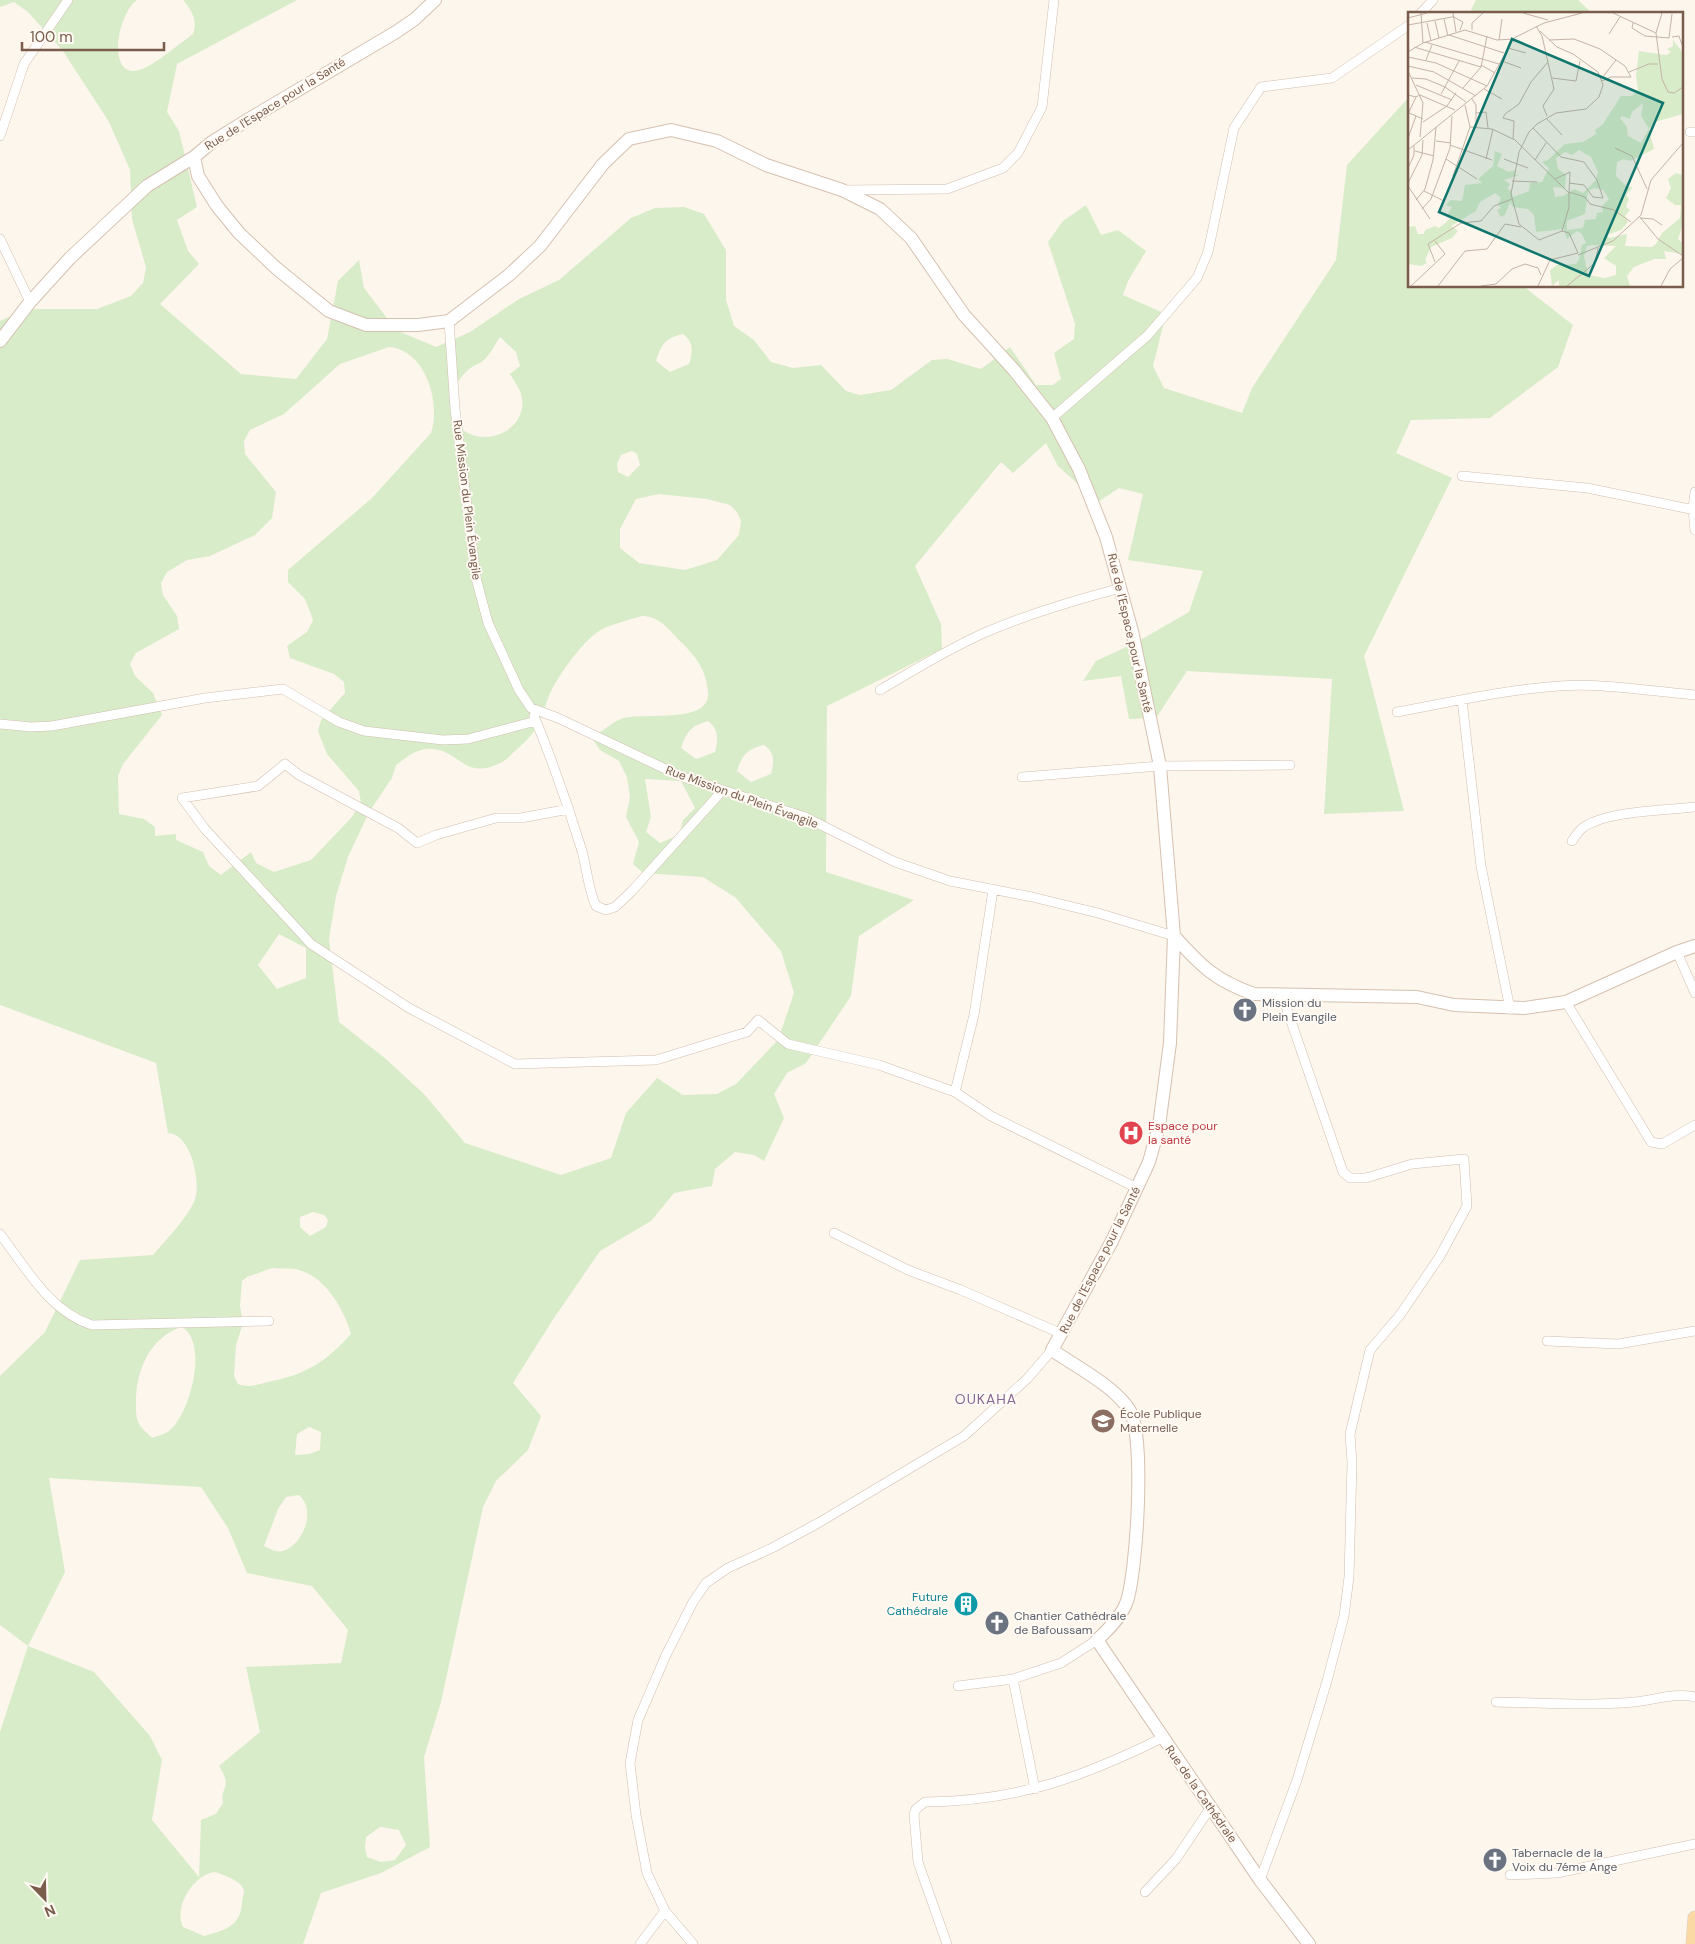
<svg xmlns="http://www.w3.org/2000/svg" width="1695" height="1944" font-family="'DM Sans',sans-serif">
  <rect width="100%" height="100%" fill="#fdf6ec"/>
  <path fill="#d8ecc9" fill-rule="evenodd" d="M 0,0 L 137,0 C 116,15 106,83 142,69 C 156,64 180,43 193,34 C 198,21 192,10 183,0 L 297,0 L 177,64 L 167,112 L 179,131 L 197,207 L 177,220 L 188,251 L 199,264 L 160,304 L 241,374 L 296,379 L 327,339 L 338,281 L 359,260 L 364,288 L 396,330 L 436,347 L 470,332 L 519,299 L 559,280 L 631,218 L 655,208 L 684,207 L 704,214 L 726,250 L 726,300 L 734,326 L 754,340 L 771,362 L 793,368 L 821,365 L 846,391 L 860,395 L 891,390 L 932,360 L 947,359 L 981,369 L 1010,347 L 1036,385 L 1053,385 L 1061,379 L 1054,353 L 1074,339 L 1075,324 L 1048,242 L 1063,221 L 1086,205 L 1101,235 L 1118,230 L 1146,251 L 1128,281 L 1123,295 L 1166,314 L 1153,366 L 1164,388 L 1242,413 L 1252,388 L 1336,260 L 1347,165 L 1409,97 L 1409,286 L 1523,286 L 1573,325 L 1558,367 L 1490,418 L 1411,420 L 1396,453 L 1452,478 L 1364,656 L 1404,811 L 1324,814 L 1332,679 L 1187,671 L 1156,718 L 1129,719 L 1121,676 L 1083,681 L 1096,661 L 1137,642 L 1189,612 L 1203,571 L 1128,560 L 1143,494 L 1119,488 L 1098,502 L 1058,466 L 1046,443 L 1013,473 L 1001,462 L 915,566 L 941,624 L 942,649 L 827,706 L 826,872 L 914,900 L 859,936 L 851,996 L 806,1063 L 787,1073 L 774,1094 L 784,1118 L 764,1161 L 754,1155 L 735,1152 L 715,1169 L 712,1186 L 674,1193 L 651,1221 L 600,1251 L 554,1318 L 513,1383 L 541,1416 L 528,1450 L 496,1481 L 483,1507 L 441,1702 L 424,1757 L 430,1847 L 381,1873 L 321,1893 L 303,1944 L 0,1944 L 0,1732 L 28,1646 L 0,1625 L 0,1376 L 45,1332 L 80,1260 L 153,1255 C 166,1239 185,1221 194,1202 C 202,1185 192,1134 168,1133 L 156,1063 L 0,1005 L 0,321 L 26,309 L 97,309 L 131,296 L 143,283 L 146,267 L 132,219 L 130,170 L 109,122 L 63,51 L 28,12 L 14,2 L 0,7 ZM 683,334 C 694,342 693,352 689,364 L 670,372 L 656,361 C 661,344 666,338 683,334 ZM 500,337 L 516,352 L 520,366 L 510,374 C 514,381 521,390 522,398 C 528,437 467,453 453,416 C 450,408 448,402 452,394 C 456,383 463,373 472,367 C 476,364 482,363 485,359 C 491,353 495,344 500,337 ZM 389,347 C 426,350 441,403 431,433 L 372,498 L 288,570 L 288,582 L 305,599 L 313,620 L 307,632 L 287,646 L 290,658 L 334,674 L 344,682 L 345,693 L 321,720 L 318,731 L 327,754 L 359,791 L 361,803 L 351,818 L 311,860 L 274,872 L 256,863 L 251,852 L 221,875 L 209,866 L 203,852 L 176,840 L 176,834 L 155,836 L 155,827 L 144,819 L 119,814 L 118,776 L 123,764 L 162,715 L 153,693 L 135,676 L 130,664 L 136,653 L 179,629 L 177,616 L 163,595 L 161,583 L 167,572 L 187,560 L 210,556 L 255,535 L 272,518 L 276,492 L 245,454 L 244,441 L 250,430 L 284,414 L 340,364 ZM 632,451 L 637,454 L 640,465 L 628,477 L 618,472 L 617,464 L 621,455 ZM 659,494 L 707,499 L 730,505 L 737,512 L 741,521 L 739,535 L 717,560 L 685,570 L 639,563 L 620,548 L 620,529 L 636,499 ZM 642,616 C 660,616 670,631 682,643 C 697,658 706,670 708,692 C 711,726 641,711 621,719 C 611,723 601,732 592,738 L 600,750 L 619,761 L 627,777 L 630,797 L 626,817 L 639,842 L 633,864 L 643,873 L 703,877 L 736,898 L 781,951 L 794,993 L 778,1040 L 736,1084 L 717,1094 L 683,1095 L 657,1078 L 626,1113 L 611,1158 L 561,1175 L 465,1143 L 425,1095 L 386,1059 L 339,1022 L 329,939 L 336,896 L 348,857 L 369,812 L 392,778 L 396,765 C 404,759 415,750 426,749 C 458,746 463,782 500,763 C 506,761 510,755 515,751 C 536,733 538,727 547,701 C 554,680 581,643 599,631 C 611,624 629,620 642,616 ZM 708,721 C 719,729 718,740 715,752 L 696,759 L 681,748 C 687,731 691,726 708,721 ZM 764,745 C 775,752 774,763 771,774 L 751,782 L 737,771 C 742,755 747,749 764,745 ZM 645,779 L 681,781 L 695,808 L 683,820 L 679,835 L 660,843 L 646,832 L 651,817 ZM 279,934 L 306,948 L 306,978 L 277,989 L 258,965 ZM 313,1212 L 324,1215 L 328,1220 L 326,1227 L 310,1236 L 300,1227 L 300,1217 ZM 272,1268 C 280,1269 288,1268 295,1269 C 324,1274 344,1309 351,1334 C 326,1362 305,1375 268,1382 C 256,1385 249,1388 238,1384 L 234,1376 L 236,1345 L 243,1323 L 240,1306 L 242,1281 L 247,1277 ZM 182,1327 C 209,1343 190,1413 170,1430 C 166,1434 157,1436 152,1438 C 149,1434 144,1431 141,1427 C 136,1421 136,1412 136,1405 C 135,1373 149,1337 182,1327 ZM 309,1427 L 321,1432 L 320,1450 L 309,1454 L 295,1455 L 297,1434 ZM 49,1478 L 201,1487 L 228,1528 L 247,1573 L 312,1586 L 348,1630 L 341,1663 L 246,1667 L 260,1732 L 219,1766 C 234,1789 219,1787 223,1803 L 216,1814 L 201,1820 L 199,1877 L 152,1820 L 162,1760 L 150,1736 L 94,1672 L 28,1646 L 65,1572 ZM 299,1495 C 317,1510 303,1545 283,1551 C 276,1553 269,1548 264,1546 L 278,1509 L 286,1497 ZM 380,1827 L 399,1830 L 406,1845 L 395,1860 L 381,1862 L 367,1857 L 365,1848 L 366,1837 ZM 215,1872 C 223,1875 243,1881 244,1891 C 244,1895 242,1899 242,1903 C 240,1927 225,1930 204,1936 L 183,1927 C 173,1907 194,1874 215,1872 Z
    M 1476,0 L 1578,0 L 1593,14 L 1469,14 Z"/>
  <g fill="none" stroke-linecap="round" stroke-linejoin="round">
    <defs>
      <path id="street" d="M 1420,14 L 1433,0
        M 1690,132 L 1695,132
        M 0,136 L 24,64 L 68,0
        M 845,190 L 947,189 L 1003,168 L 1018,153 L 1042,107 L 1054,0
        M 0,239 L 30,302
        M 449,321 L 455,409 L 476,578 L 488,623 L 519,690 L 531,708 L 558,718 L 680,776 L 805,817 L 895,862 L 950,881 L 1032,897 L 1098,913 L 1174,936
        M 1052,418 L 1148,335 L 1197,278 L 1208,252 L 1234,128 L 1261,87 L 1332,78 L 1409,25
        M 1462,476 L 1587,488 L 1695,510
        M 1695,492 L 1693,509 L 1695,530
        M 880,690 C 914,670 948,649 984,633 C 1028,614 1075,600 1121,588
        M 1462,700 L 1481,866 L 1510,1009
        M 1397,712 C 1451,702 1504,690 1559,686 C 1604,683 1650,691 1695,695
        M 534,716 C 552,760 568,805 582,851 C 587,869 588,889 596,906 L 606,910 L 615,907 L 631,892 L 723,790
        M 0,724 L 31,727 L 52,726 L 205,698 L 283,689 L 339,722 L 364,731 L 443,740 L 468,739 L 536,721
        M 1022,777 L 1160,766 L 1290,765
        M 569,809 L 521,818 L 496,818 L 436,835 L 417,843 L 398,828 L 299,775 L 285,764 L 258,786 L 182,798 L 205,829 L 311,944 L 409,1008 L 515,1064 L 656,1060 L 747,1032 L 758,1020 L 788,1044 L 879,1065 L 955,1092 L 991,1116 L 1137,1188
        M 1572,841 C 1575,837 1579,830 1584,827 C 1607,811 1667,810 1695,807
        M 1677,952 L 1695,993
        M 1566,1002 L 1651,1142 L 1662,1144 L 1695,1125
        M 955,1092 L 974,1015 L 993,890
        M 834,1233 L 908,1270 L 961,1290 L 1062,1334
        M 0,1234 C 26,1268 50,1312 92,1325 L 269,1321
        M 1547,1341 L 1618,1344 L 1695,1331
        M 1013,1679 L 1035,1789
        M 958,1686 L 1013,1679 L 1061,1663 L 1097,1640
        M 1496,1702 C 1542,1703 1588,1706 1634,1702 C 1655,1700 1674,1692 1695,1697
        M 1510,1875 L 1557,1873 L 1695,1844
        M 1260,1880 L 1297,1780 L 1327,1681 L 1344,1616 L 1349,1577 L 1352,1463 L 1350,1434 L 1370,1350 L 1400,1315 L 1440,1256 L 1467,1206 L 1464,1159 L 1412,1164 L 1366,1178 L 1350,1178 L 1343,1172 L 1282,995
        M 1145,1892 L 1176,1859 L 1211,1807
        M 640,1944 L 665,1911
        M 693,1944 L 665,1911 L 647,1873 L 636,1815 L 630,1763 L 638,1720 L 666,1655 L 693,1602 L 706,1583 L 728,1568 L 772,1548 L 820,1522 L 964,1436 L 1027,1379 L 1052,1350
        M 947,1944 L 918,1862 L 914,1815 L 916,1809 L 925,1802 C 1017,1801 1081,1778 1162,1738"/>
      <path id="secondary" d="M 435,0 L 415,19 L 396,32 L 249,119 L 212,142 L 194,157 L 198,176 L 217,206 L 239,233 L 276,268 L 329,311 L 366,325 L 418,325 L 449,321 L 509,275 L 540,246 L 603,164 L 629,139 L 671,130 L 717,141 L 766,165 L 842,190 L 880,209 L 911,238 L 964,315 L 1014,370 L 1052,418 L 1079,469 L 1106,537 L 1132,631 L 1160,766 L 1174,936 L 1170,1043 L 1159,1126 L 1149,1162 L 1112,1241 L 1052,1350 C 1075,1366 1116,1387 1130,1411 C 1145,1438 1137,1570 1127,1601 C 1122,1616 1109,1629 1097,1640 L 1260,1880 L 1309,1944
        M 0,341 L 30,302 L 70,258 L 147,186 L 194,157
        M 1174,936 C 1201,966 1216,981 1254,994 L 1417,997 L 1454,1005 L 1524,1008 L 1566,1002 L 1677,952 L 1695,946"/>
      <path id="primary" d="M 1693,1944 L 1695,1918"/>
    </defs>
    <use href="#street" stroke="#d1beb0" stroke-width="10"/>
    <use href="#secondary" stroke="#d6c0b0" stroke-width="14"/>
    <use href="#primary" stroke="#dad1cd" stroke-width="15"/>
    <use href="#street" stroke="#fff" stroke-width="9"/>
    <use href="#secondary" stroke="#fff" stroke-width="12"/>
    <use href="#primary" stroke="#fbd9a5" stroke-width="14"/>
  </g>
  <defs>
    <symbol id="church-disc" viewBox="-11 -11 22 22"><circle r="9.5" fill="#6b7280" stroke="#fffaf3"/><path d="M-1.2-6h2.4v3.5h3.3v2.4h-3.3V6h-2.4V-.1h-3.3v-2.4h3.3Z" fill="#fff"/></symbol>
    <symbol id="hospital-disc" viewBox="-11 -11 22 22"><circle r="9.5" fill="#e0444e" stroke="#fffaf3"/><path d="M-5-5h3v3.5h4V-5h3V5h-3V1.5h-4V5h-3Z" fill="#fff"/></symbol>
    <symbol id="school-disc" viewBox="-11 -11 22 22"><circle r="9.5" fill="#8d6e63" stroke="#fffaf3"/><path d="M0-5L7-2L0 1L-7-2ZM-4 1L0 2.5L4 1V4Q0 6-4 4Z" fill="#fff"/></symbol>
    <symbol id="building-disc" viewBox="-11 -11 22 22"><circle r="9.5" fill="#0f9aa8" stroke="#fffaf3"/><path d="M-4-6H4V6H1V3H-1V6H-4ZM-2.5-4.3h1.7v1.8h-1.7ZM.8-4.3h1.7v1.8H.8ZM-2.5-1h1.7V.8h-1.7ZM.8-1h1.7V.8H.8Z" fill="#fff"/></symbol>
  </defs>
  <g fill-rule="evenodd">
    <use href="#church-disc" x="1231" y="996" width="28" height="28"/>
    <use href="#hospital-disc" x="1117" y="1119" width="28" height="28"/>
    <use href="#school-disc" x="1089" y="1407" width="28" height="28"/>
    <use href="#building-disc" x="952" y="1590" width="28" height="28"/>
    <use href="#church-disc" x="983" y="1609" width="28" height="28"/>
    <use href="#church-disc" x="1481" y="1846" width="28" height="28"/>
  </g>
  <g text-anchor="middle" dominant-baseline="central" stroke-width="4" stroke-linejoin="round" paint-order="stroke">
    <g font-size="12" fill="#7a5c4d" stroke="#fffaf3">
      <text transform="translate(275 104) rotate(-32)">Rue de l'Espace pour la Santé</text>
      <text transform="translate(467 500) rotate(83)">Rue Mission du Plein Évangile</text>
      <text transform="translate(1130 633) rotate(77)">Rue de l'Espace pour la Santé</text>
      <text transform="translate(742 797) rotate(20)">Rue Mission du Plein Évangile</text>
      <text transform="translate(1100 1260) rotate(-63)">Rue de l'Espace pour la Santé</text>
      <text transform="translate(1201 1794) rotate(55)">Rue de la Cathédrale</text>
    </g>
    <g font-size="12" fill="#5b616d" stroke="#fffaf3" text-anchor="start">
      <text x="1262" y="1003">Mission du<tspan x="1262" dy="14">Plein Evangile</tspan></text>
      <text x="1014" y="1616">Chantier Cathédrale<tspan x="1014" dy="14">de Bafoussam</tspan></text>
      <text x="1512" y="1853">Tabernacle de la<tspan x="1512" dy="14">Voix du 7éme Ange</tspan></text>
    </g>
    <g font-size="12" fill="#be3a42" stroke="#fffaf3" text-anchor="start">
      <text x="1148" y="1126">Espace pour<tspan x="1148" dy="14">la santé</tspan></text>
    </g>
    <g font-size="12" fill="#785e54" stroke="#fffaf3" text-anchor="start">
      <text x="1120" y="1414">École Publique<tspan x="1120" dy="14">Maternelle</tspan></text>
    </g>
    <g font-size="12" fill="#0d838f" stroke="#fffaf3" text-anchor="end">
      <text x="948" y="1597">Future<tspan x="948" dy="14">Cathédrale</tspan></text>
    </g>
    <g font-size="14" letter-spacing="1" fill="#846695" stroke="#fffaf3">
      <text x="986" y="1399">OUKAHA</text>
    </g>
  </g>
  <g transform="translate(1408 12)">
    <rect width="275" height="275" fill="#fdf6ec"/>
    <path d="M 265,28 L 275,41 L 275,102 L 247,110 L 241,117 L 246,137 L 222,149 L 215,147 L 209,150 L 208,164 L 219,175 L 225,175 L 218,183 L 221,187 L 218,195 L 222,198 L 217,204 L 220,210 L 213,218 L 199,223 L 201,226 L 219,222 L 217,234 L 244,235 L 248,232 L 254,221 L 272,206 L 273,193 L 267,193 L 258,186 L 263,176 L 260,167 L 268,161 L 275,163 L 275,211 L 270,227 L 274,231 L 275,242 L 256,239 L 258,247 L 246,247 L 226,255 L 219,264 L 222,274 L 151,274 L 151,268 L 144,274 L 142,258 L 149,253 L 168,252 L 171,248 L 174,233 L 178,231 L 174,222 L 169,219 L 159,227 L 156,217 L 128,220 L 126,203 L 120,197 L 105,195 L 102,190 L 97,203 L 93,205 L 89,198 L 93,196 L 90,192 L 93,186 L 87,181 L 72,190 L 68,199 L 43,214 L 50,219 L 44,226 L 23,235 L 17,248 L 19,251 L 13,254 L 0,252 L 0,215 L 7,214 L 10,222 L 16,222 L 17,218 L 27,214 L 31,216 L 42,207 L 40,202 L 44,195 L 38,193 L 42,188 L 54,189 L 57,173 L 74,171 L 70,167 L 85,154 L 87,139 L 94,142 L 89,154 L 101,160 L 108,158 L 107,162 L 111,163 L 96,168 L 102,172 L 99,177 L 103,178 L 105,185 L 121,179 L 122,171 L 134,170 L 141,156 L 134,150 L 140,148 L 157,132 L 175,130 L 188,122 L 187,118 L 195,112 L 213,84 L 224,84 L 230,78 L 228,63 L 231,39 L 258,43 L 263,40 L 259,37 L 265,34 ZM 235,91 L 233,104 L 241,117 L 233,131 L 220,124 L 219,115 L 212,106 L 214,104 L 222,107 L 224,100 ZM 171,138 L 183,145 L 190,160 L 187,169 L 175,181 L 166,177 L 155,184 L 147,185 L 145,175 L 157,176 L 158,163 L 150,157 L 148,146 L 157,140 L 164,143 ZM 186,176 L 195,178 L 201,187 L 194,194 L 195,200 L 189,201 L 188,207 L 177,208 L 175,216 L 159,218 L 159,209 L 177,202 L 180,179 ZM 184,233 L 208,234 L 196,246 L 208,254 L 208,263 L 197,266 L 180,263 L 176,244 L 179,234 Z" fill="#d8ecc9" fill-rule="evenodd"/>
    <path fill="none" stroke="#c5b3a7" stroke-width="1" d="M 13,1 L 15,31M 45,1 L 48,20M 115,1 L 140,8M 205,1 L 248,21M 254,1 L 248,21 L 254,67 L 260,80 L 266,81 L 275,75M 44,4 L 55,10 L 52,18M 0,6 L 19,1M 36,7 L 40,24M 27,9 L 31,26M 19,11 L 23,29M 225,11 L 224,16 L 237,24 L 261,26 L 264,2M 0,13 L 44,5M 128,14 L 134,24 L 146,77M 64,18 L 64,11 L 75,1M 201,22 L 212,5M 41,23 L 96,41M 264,25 L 271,24 L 274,33M 91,28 L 94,7M 141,28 L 166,27 L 192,37 L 217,54 L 223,65 L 203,65 L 194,69M 17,30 L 91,52M 6,35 L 73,55M 100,36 L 118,41M 0,40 L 15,31 L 57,18 L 89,28 L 105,27M 0,45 L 28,51 L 79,74M 18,48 L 24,33M 94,49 L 113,56M 73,53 L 87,61M 0,54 L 26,60 L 68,84M 0,59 L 15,91 L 12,125M 221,60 L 241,52 L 250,52M 4,66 L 18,67 L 37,75 L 58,90M 144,66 L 168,69 L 172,49M 194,66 L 208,48M 8,73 L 44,88M 55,76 L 73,55 L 79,24M 76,77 L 94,87M 33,82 L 51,49M 0,83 L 8,85 L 12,83 L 47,98M 64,87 L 68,93 L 68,116M 57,93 L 62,115 L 84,117 L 107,128 L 161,181 L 161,195 L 154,219M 1,101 L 15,107M 68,101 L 78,100 L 80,116M 0,102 L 8,85M 139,104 L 135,94 L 146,77M 138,106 L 154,123M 15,110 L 39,94 L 48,81M 125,116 L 153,145 L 176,150 L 189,168 L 195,186M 0,126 L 8,104M 105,127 L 106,109 L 95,106 L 97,102 L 111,92 L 123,70 L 140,50M 28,129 L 43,131M 42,133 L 84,148M 207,136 L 224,144 L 239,177M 0,138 L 79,74 L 106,26 L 136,11 L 174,1M 7,139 L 26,144M 38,147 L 69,167M 78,147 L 85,117M 96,147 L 120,156M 127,148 L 138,131M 0,156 L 6,143 L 6,134M 45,164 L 62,115M 147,167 L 162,160 L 161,180M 104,169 L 129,170M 0,171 L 14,143 L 15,128M 161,171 L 176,173 L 185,185 L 195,186M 0,174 L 22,207M 16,179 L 36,189M 161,180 L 177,185 L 182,192 L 206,198 L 223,210M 8,188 L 17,177 L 25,148 L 28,115M 14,197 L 23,187 L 42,136 L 44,104M 231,204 L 250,227 L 275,244M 232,206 L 245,207 L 254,213M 170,243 L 205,229 L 233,203 L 243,168 L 275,131M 27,250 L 20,232 L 53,211 L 73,209 L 86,194 L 104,187M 3,274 L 37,242 L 27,229M 30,274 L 57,239 L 79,237 L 97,212 L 113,215M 73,274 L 88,272 L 104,257 L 117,252 L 130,256 L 133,263M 130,274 L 142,248 L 170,241 L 161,221 L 154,219 L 131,228 L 111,212 L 103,182 L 111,140 L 121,120 L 129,112 L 148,101 L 178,97 L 191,85 L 195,73 L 190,60 L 165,42 L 149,35 L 132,19M 159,274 L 187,251 L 190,236M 253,274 L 262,257 L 275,246"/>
    <path fill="#0f766e" fill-opacity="0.15" stroke="#0f766e" stroke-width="2.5" d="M 104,27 L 255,91 L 181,264 L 31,200 Z"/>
    <rect width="275" height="275" fill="none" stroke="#7a5c4d" stroke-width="2.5"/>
  </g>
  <g transform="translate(45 1899) rotate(157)" stroke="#fffaf3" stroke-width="4" paint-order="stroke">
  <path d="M0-4L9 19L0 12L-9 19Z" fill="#7a5c4d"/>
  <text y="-8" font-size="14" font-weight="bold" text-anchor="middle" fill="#7a5c4d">N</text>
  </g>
  <path d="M22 42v8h142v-8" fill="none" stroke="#7a5c4d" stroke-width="2.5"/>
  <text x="30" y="42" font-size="15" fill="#7a5c4d" stroke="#fffaf3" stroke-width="4" paint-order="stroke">100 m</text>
</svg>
